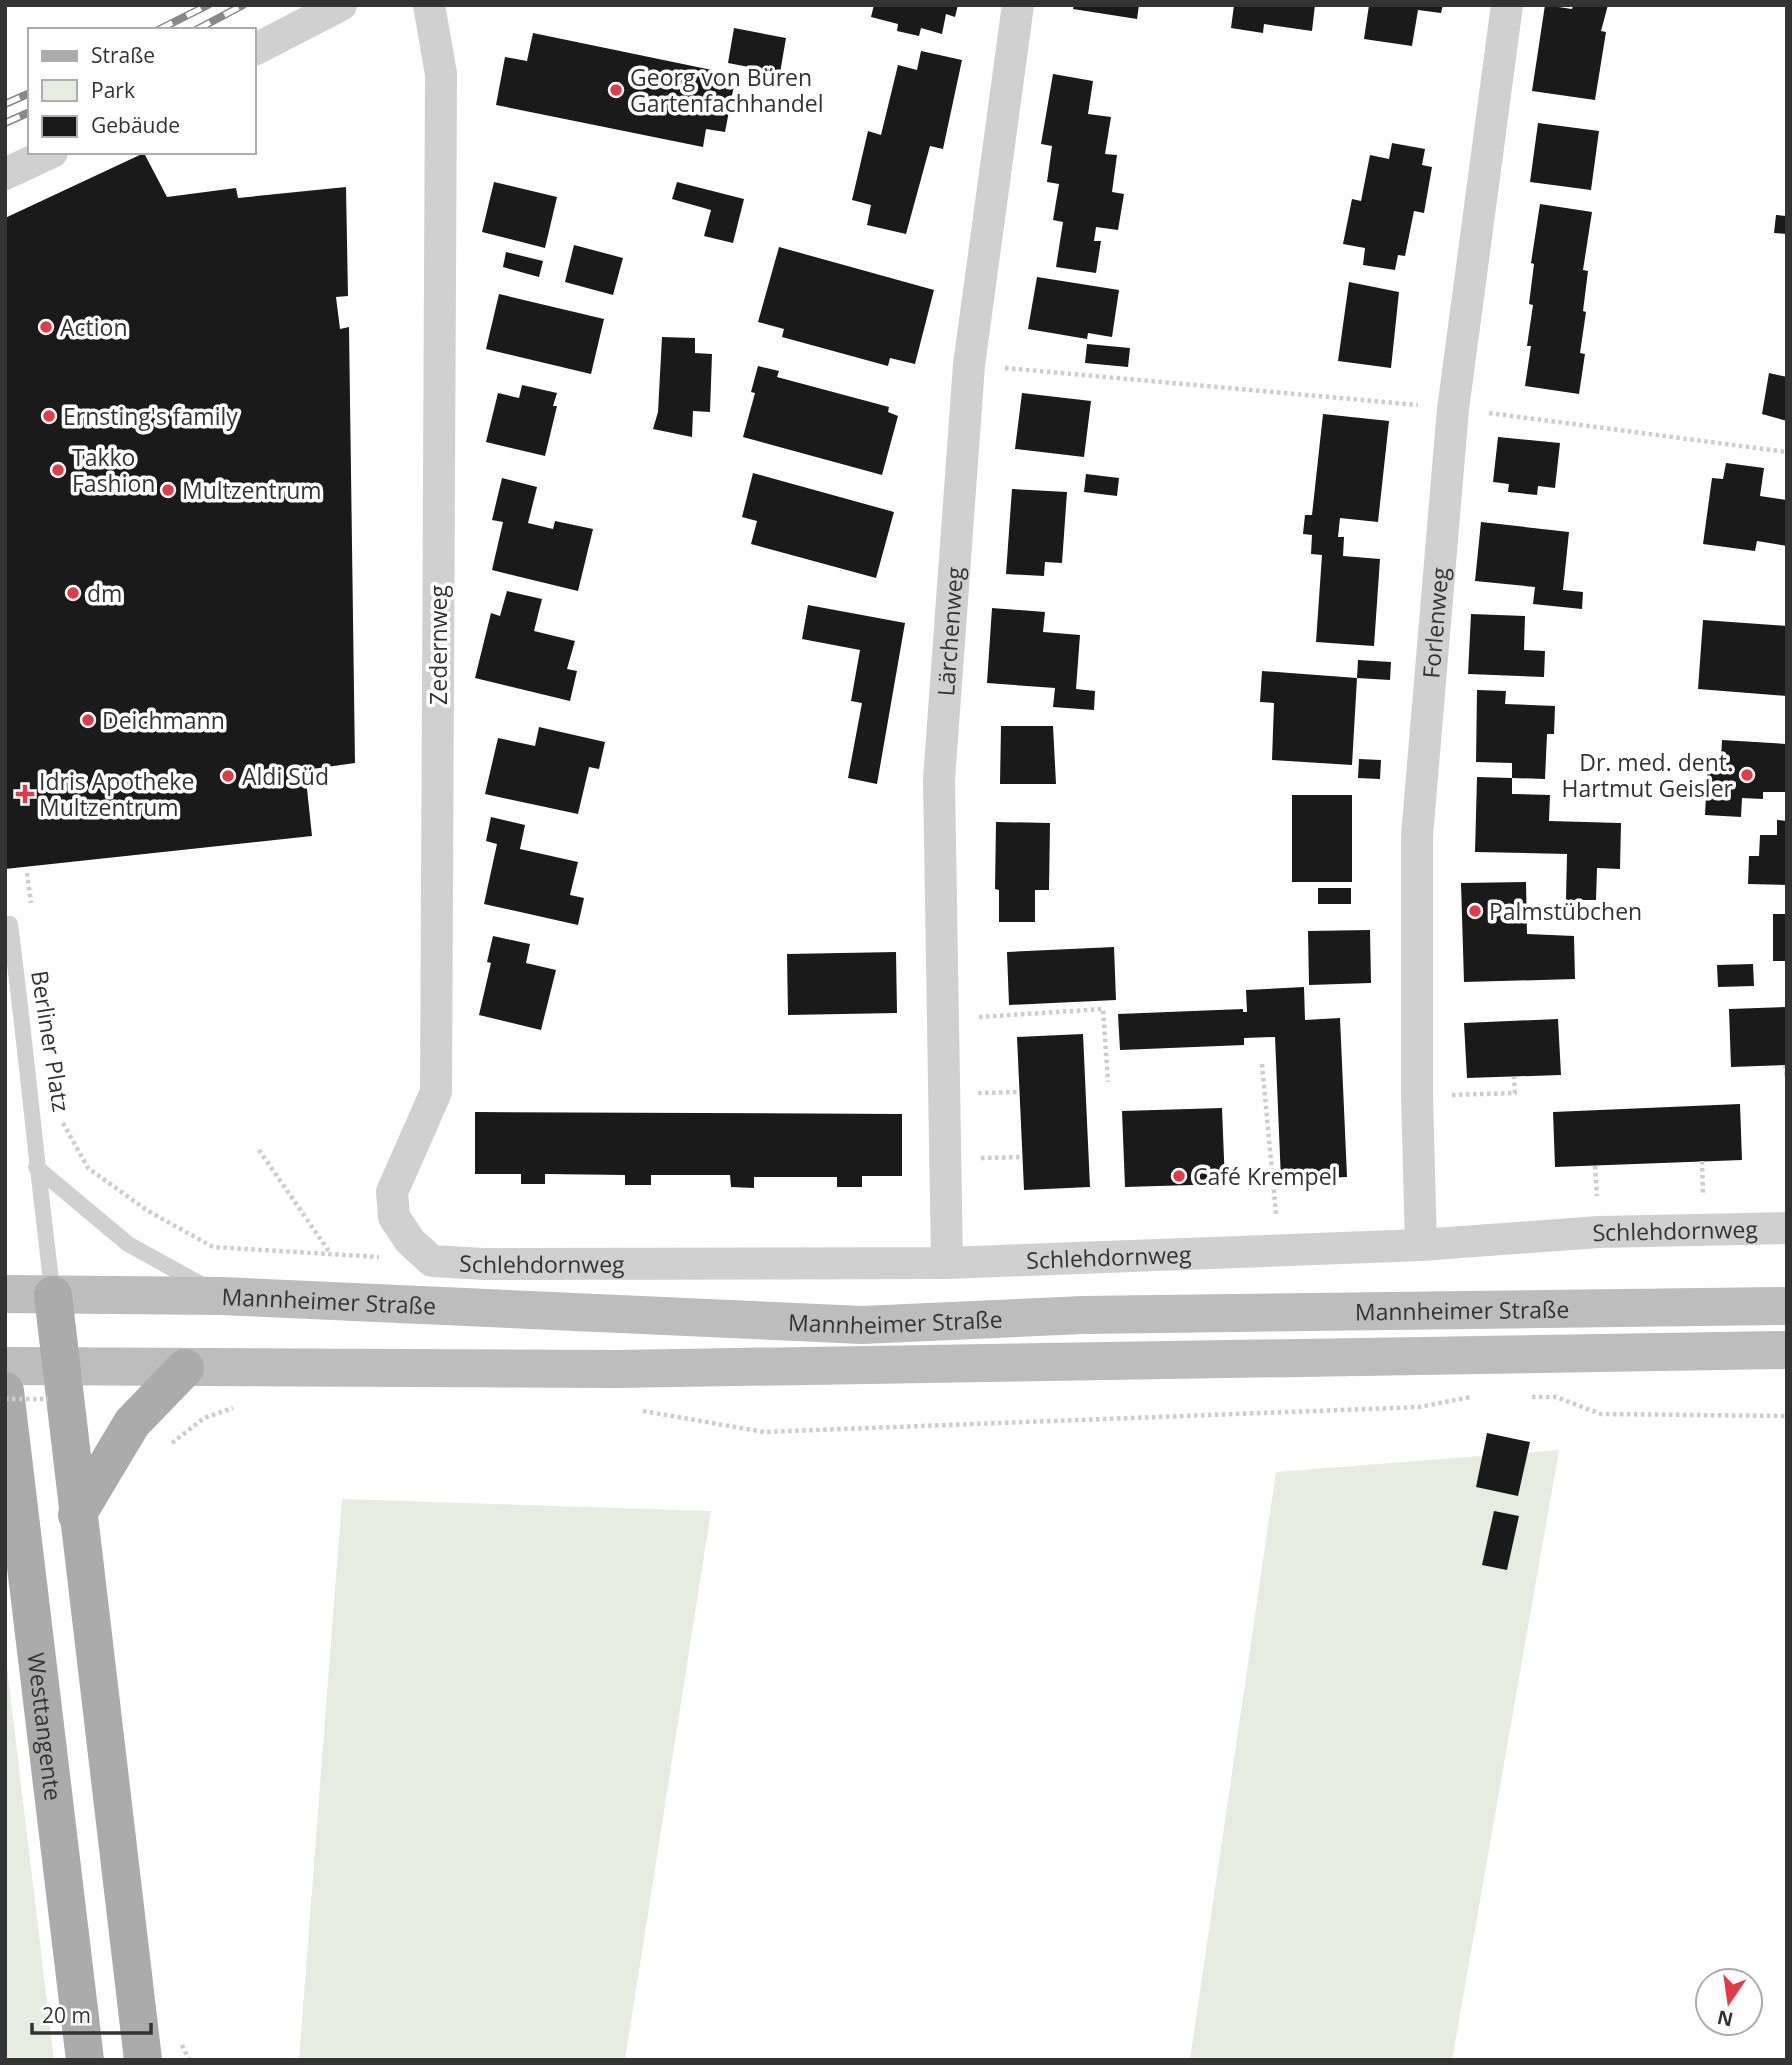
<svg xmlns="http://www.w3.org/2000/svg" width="1792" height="2065" font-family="'Open Sans',sans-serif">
  <rect width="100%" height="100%" fill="#fff"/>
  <path fill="#e6ecdf" d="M 1559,1450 L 1452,2060 L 1190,2060 L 1276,1472 Z
    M 342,1499 L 711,1511 L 625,2060 L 299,2060 Z
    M 5,1651 L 54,2060 L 5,2060 Z"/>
  <path fill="#1a1a1a" d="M 874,5 L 958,5 L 955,17 L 946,14 L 942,34 L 921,28 L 919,36 L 897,31 L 898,24 L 871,17 Z
    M 1074,5 L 1139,5 L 1137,19 L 1073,9 Z
    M 1234,5 L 1315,5 L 1312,31 L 1264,24 L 1263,33 L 1231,28 Z
    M 1369,5 L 1404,7 L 1443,5 L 1441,13 L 1418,10 L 1412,46 L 1364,39 Z
    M 1545,5 L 1572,9 L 1573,5 L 1608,5 L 1601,31 L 1606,32 L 1595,100 L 1532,91 Z
    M 734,28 L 786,38 L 780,73 L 728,63 Z
    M 533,33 L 736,75 L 725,132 L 706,129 L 703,147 L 496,105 L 505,57 L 527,61 Z
    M 921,51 L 962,60 L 943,149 L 930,146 L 906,234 L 867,225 L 871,205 L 852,200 L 868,131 L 881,135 L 898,65 L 917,70 Z
    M 1053,74 L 1093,81 L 1088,114 L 1111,117 L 1105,154 L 1117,155 L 1112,192 L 1124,194 L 1118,230 L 1096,227 L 1094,241 L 1101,241 L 1096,273 L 1056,267 L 1063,222 L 1053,220 L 1059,184 L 1047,182 L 1052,146 L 1041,144 Z
    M 1538,123 L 1599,131 L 1591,190 L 1530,182 Z
    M 1392,143 L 1425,149 L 1422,165 L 1432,167 L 1424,213 L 1414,211 L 1405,256 L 1398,255 L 1395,270 L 1363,265 L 1365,248 L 1343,244 L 1352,199 L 1361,201 L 1370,155 L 1389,159 Z
    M 144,153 L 167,197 L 236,188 L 238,198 L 346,187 L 348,296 L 336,297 L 340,329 L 349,327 L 355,763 L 305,770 L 312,836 L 5,869 L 5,218 Z
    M 494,182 L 557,197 L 545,248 L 482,232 Z
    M 677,182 L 744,199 L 733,243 L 704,236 L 711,210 L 672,199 Z
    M 1540,204 L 1592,212 L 1583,270 L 1588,271 L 1583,311 L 1586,312 L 1580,353 L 1585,354 L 1579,394 L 1525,386 L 1531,346 L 1527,346 L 1533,305 L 1529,304 L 1534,264 L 1531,263 Z
    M 1776,215 L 1787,216 L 1787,234 L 1774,233 Z
    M 574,245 L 623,258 L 613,295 L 565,282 Z
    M 779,247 L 934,290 L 915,364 L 890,358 L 888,366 L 782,337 L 784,329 L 758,322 Z
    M 506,252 L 543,261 L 539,277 L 503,267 Z
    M 1037,277 L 1119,290 L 1112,337 L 1088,333 L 1087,339 L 1028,329 Z
    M 1349,282 L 1399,292 L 1391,368 L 1338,361 Z
    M 499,294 L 604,319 L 591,374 L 486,349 Z
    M 662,337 L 695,338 L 695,353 L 712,354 L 710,412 L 693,411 L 692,437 L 653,429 L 658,412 Z
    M 1087,344 L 1130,348 L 1128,367 L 1085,363 Z
    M 758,366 L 779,371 L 777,377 L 889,407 L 888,412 L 898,416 L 882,475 L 743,437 L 755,393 L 751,392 Z
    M 1769,373 L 1787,377 L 1787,421 L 1762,414 Z
    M 522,385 L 557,393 L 553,406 L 557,406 L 545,456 L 486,442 L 498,393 L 519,398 Z
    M 1022,393 L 1091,401 L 1084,457 L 1015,449 Z
    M 1323,414 L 1389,421 L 1378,522 L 1340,518 L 1338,537 L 1344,537 L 1343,556 L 1380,559 L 1374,646 L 1316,642 L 1322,555 L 1311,554 L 1312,535 L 1303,534 L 1305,515 L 1312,515 Z
    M 1498,437 L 1560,443 L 1555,488 L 1538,486 L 1537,495 L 1508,492 L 1509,484 L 1493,482 Z
    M 1726,463 L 1764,468 L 1760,496 L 1787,500 L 1787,546 L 1757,541 L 1755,551 L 1703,544 L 1712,478 L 1723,479 Z
    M 753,473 L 894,512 L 876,578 L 751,544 L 757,521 L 742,517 Z
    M 1086,474 L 1119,478 L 1117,496 L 1084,492 Z
    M 502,478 L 537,487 L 528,523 L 553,529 L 555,521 L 593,529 L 578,591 L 492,570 L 503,522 L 492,520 Z
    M 1012,489 L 1067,492 L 1062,563 L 1045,562 L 1044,576 L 1006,574 Z
    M 1481,522 L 1569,532 L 1563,590 L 1583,592 L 1582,609 L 1533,604 L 1535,587 L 1475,581 Z
    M 507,591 L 542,599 L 534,631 L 575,641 L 567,669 L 577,671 L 570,701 L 475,678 L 491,613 L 500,616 Z
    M 808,605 L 905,623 L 877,784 L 848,778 L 862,703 L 851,701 L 860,650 L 802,639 Z
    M 992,608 L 1045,612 L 1043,632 L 1080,635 L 1076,689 L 1095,691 L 1094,710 L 1053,707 L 1055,688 L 987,683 Z
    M 1471,614 L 1525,616 L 1524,650 L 1545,651 L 1544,677 L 1468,674 Z
    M 1703,620 L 1787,626 L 1787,696 L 1698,689 Z
    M 1358,660 L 1391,662 L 1390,680 L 1357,678 Z
    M 1262,671 L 1357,678 L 1352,765 L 1272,760 L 1274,703 L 1260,702 Z
    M 1477,690 L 1506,691 L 1505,704 L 1555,706 L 1554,734 L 1547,734 L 1545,779 L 1512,778 L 1512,763 L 1476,762 Z
    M 1001,726 L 1053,726 L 1056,784 L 1000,784 Z
    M 539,727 L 605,742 L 599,769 L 589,767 L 578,814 L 485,794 L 498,738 L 535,746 Z
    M 1722,740 L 1787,744 L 1787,792 L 1763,792 L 1763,799 L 1742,798 L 1741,817 L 1705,815 L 1708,758 L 1721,759 Z
    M 1359,759 L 1381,760 L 1380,779 L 1358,778 Z
    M 1477,777 L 1512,778 L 1512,794 L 1550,795 L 1549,821 L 1621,823 L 1620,869 L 1597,868 L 1596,900 L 1566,900 L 1567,854 L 1475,852 Z
    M 1292,795 L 1352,795 L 1352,882 L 1292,882 Z
    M 491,817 L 525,825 L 520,849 L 578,862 L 570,895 L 584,898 L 578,925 L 484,904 L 497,844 L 486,841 Z
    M 1777,820 L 1787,821 L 1787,885 L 1748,884 L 1749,856 L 1759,856 L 1760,835 L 1777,835 Z
    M 996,822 L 1050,823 L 1049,890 L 1035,890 L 1035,922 L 999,922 L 999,890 L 995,889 Z
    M 1526,882 L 1527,934 L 1574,936 L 1575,979 L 1464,982 L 1461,883 Z
    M 1318,888 L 1351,888 L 1351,904 L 1318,904 Z
    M 1773,914 L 1787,914 L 1787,961 L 1773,961 Z
    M 1370,930 L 1371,983 L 1309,985 L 1308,931 Z
    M 493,936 L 530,944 L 526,963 L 556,970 L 541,1030 L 479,1015 L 491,963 L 487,962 Z
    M 1114,947 L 1116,1000 L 1009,1005 L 1007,952 Z
    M 896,952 L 897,1013 L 788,1015 L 787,954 Z
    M 1753,964 L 1754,986 L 1718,987 L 1717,965 Z
    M 1304,987 L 1305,1020 L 1340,1018 L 1347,1177 L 1281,1180 L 1275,1037 L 1244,1038 L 1244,1045 L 1120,1050 L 1118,1014 L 1243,1009 L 1243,1012 L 1247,1012 L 1246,990 Z
    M 1787,1007 L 1787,1065 L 1731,1067 L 1729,1009 Z
    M 1558,1019 L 1561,1075 L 1467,1078 L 1464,1023 Z
    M 1083,1034 L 1090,1187 L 1024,1190 L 1017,1037 Z
    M 1740,1104 L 1742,1160 L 1555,1167 L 1553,1112 Z
    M 1222,1108 L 1225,1184 L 1125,1187 L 1122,1111 Z
    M 475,1112 L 902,1114 L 902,1176 L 862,1176 L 862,1187 L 837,1187 L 837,1177 L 754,1177 L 754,1188 L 731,1187 L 730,1175 L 651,1175 L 651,1185 L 625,1185 L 625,1175 L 545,1174 L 545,1184 L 521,1184 L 521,1174 L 475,1174 Z
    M 1487,1433 L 1530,1442 L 1518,1496 L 1476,1487 Z
    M 1494,1511 L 1519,1516 L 1507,1570 L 1482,1565 Z"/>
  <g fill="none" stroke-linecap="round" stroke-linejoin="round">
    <path stroke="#cdcdcd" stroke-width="4.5" stroke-dasharray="3.5 3.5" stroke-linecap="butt" d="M 1005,368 L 1418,405
      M 1489,413 L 1787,452
      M 27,873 L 31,903
      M 979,1017 L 1103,1009 L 1108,1082
      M 1262,1064 L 1276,1214
      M 1785,1065 L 1787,1079
      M 978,1093 L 1019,1092
      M 1452,1095 L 1515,1093 L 1514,1077
      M 63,1123 L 88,1168 L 148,1211 L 213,1247 L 379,1257
      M 259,1150 L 330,1253
      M 981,1158 L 1022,1157
      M 1702,1161 L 1703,1195
      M 1595,1166 L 1597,1196
      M 1532,1397 L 1556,1397 L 1601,1414 L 1787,1416
      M 643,1411 L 764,1432 L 1419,1407 L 1471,1397
      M 172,1443 L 204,1418 L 233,1408
      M 182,2045 L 189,2060"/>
    <path stroke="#d0d0d0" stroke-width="16" d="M 5,924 L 10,924 C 26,1047 37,1171 53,1295
      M 36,1167 L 128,1244 L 204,1286"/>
    <g stroke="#d0d0d0" stroke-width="32">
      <path id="s1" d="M 429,5 L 441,74 L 436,1092 L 392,1192 L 394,1217 L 410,1241 L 432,1261 L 484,1264 L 947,1263 L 1421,1245 L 1599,1232 L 1787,1228"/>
      <path d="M 254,50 L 341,5"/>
      <path d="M 5,174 L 52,152"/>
      <path id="s2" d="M 1421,1245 L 1417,1096 L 1417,836 L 1453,409 L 1507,5"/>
      <path id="s3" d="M 947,1263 L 939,780 L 969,365 L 1018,5"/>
    </g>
    <g stroke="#bdbdbd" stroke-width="38">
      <path id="s4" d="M 5,1294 L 222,1296 L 862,1325 L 1083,1315 L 1787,1306"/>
      <path d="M 5,1366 L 617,1369 L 1787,1350"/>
    </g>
    <g stroke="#ababab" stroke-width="38">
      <path d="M 53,1295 L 143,2060"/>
      <path id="s5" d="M 5,1391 L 85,2060"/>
      <path d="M 77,1515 L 132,1423 L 185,1368"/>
    </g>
    <defs>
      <path id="rail" d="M 158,30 L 208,5
        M 196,30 L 243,5
        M 5,104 L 30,93
        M 5,123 L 30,112"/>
    </defs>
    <use href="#rail" stroke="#888" stroke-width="8"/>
    <use href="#rail" stroke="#fff" stroke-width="5" stroke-dasharray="16" stroke-linecap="butt"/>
    <path stroke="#cdcdcd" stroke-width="4.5" stroke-dasharray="3.5 3.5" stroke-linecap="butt" d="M 5,1399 L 48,1399"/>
  </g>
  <g fill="#e63946" stroke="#fff" stroke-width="2.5">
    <circle cx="616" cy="90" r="7"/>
    <circle cx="46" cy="327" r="7"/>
    <circle cx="49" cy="416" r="7"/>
    <circle cx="58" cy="470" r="7"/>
    <circle cx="168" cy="490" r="7"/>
    <circle cx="73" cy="593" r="7"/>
    <circle cx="88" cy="720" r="7"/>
    <circle cx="1747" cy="775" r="7"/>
    <circle cx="228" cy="776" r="7"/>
    <path d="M21.5 783.5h7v7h7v7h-7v7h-7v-7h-7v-7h7z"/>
    <circle cx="1475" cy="911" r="7"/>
    <circle cx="1179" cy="1176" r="7"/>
  </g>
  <g text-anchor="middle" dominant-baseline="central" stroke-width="7" stroke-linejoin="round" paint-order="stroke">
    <g font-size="23" fill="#333" stroke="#fff" text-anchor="start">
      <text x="630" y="77">Georg von Büren<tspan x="630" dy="26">Gartenfachhandel</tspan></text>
      <text x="60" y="327">Action</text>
      <text x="63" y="416">Ernsting's family</text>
      <text x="72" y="457">Takko<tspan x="72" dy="26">Fashion</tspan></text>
      <text x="182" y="490">Multzentrum</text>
      <text x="87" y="593">dm</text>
      <text x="102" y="720">Deichmann</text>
      <text x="1733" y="762" text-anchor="end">Dr. med. dent.<tspan x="1733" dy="26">Hartmut Geisler</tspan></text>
      <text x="242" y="776">Aldi Süd</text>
      <text x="39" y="781">Idris Apotheke<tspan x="39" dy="26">Multzentrum</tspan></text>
      <text x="1489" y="911">Palmstübchen</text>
      <text x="1193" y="1176">Café Krempel</text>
    </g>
    <g font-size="23" fill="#333" stroke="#fff">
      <text stroke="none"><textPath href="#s2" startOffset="623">Forlenweg</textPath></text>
      <text stroke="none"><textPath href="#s3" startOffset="632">Lärchenweg</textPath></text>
      <text transform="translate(438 645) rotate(-90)">Zedernweg</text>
      <text transform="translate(51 1041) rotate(81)">Berliner Platz</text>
      <text stroke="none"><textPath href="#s1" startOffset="2525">Schlehdornweg</textPath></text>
      <text stroke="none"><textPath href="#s1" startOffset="1958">Schlehdornweg</textPath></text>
      <text stroke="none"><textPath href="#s1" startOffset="1391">Schlehdornweg</textPath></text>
      <text stroke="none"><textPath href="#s4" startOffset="324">Mannheimer Straße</textPath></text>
      <text stroke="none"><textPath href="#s4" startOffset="1458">Mannheimer Straße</textPath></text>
      <text stroke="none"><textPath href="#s4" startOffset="891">Mannheimer Straße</textPath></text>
      <text stroke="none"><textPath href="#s5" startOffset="338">Westtangente</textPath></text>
    </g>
  </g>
  <rect width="1792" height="2065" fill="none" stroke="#333333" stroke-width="14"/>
  <rect x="28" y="28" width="228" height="126" fill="#ffffff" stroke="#adadad" stroke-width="2"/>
  <rect x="42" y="51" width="35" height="10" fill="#ababab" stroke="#adadad" stroke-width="2"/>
  <text x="91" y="63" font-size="21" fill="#333333">Straße</text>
  <rect x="42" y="80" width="35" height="21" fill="#e6ecdf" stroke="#adadad" stroke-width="2"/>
  <text x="91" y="98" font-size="21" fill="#333333">Park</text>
  <rect x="42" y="116" width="35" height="21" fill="#1a1a1a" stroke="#adadad" stroke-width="2"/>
  <text x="91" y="133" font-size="21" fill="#333333">Gebäude</text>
  <g transform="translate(1729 2002) rotate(193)"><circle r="33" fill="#ffffff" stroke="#adadad" stroke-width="2"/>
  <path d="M0-5L12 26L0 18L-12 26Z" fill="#e63946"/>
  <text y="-10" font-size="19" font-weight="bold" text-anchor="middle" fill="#333333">N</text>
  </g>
  <path d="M32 2023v10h119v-10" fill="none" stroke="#333333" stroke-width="3.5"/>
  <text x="42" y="2023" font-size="21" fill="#333333" stroke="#ffffff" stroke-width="5" paint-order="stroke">20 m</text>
</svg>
